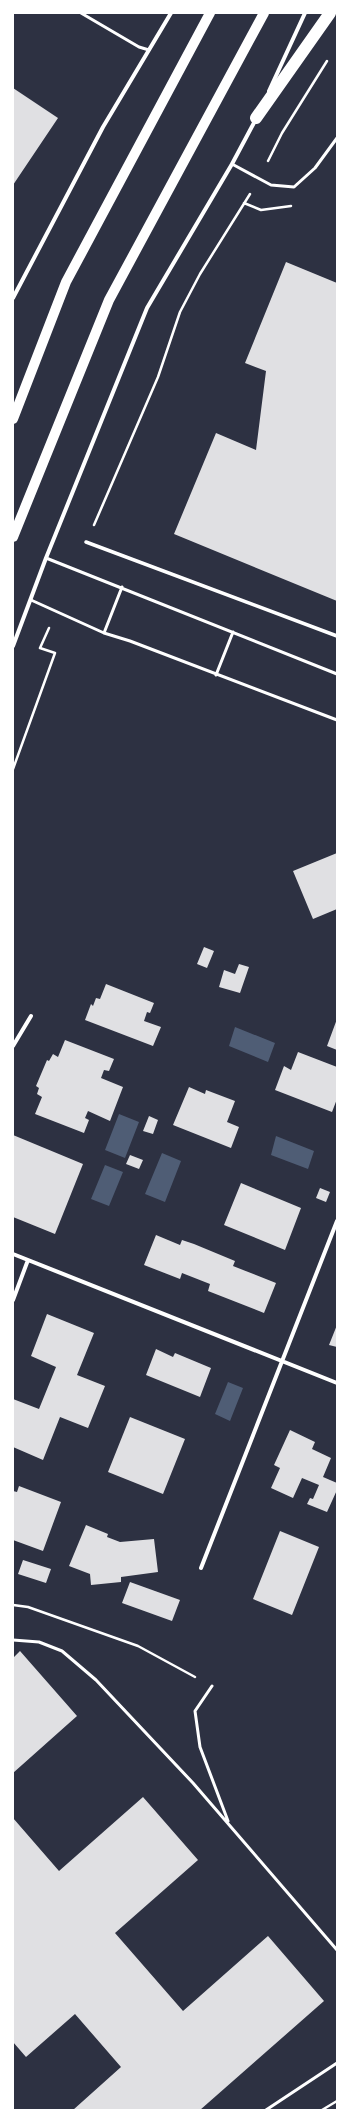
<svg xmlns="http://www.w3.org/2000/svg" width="350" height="2123" font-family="Arial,sans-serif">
  <rect width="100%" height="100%" fill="#2d3142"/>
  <path fill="#4f5d75" d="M 235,1027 L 275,1043 L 268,1062 L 229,1046 Z
    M 119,1114 L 139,1122 L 125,1158 L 105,1150 Z
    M 276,1136 L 314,1151 L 308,1169 L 271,1155 Z
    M 162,1153 L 181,1161 L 165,1202 L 145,1194 Z
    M 105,1165 L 123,1172 L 109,1206 L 91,1199 Z
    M 228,1382 L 243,1388 L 230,1421 L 215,1414 Z"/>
  <path fill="#e0e0e3" d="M 13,88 L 58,118 L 13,185 Z
    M 286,262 L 337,283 L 337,601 L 174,534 L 216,433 L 256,450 L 266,371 L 245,363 Z
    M 337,853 L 337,909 L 313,919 L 293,871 Z
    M 204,947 L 214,951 L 207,968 L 197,964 Z
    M 239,964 L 249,967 L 240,993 L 219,987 L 224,970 L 235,974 Z
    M 106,984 L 154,1003 L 150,1013 L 147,1012 L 144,1021 L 161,1027 L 153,1046 L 85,1020 L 91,1004 L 93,1006 L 96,998 L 100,999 Z
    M 337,1019 L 337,1050 L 327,1046 Z
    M 65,1040 L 114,1059 L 109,1071 L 104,1070 L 101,1078 L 123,1087 L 110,1121 L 88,1111 L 85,1118 L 89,1120 L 84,1133 L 35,1114 L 42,1097 L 37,1094 L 39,1088 L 36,1086 L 47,1060 L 49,1061 L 53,1054 L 58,1057 Z
    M 298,1052 L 337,1067 L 337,1099 L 332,1112 L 275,1090 L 284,1066 L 291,1070 Z
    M 189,1087 L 205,1094 L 206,1090 L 235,1101 L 227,1122 L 239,1127 L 231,1148 L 173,1125 Z
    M 149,1116 L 158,1120 L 153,1134 L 143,1131 Z
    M 13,1135 L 83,1164 L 55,1234 L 13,1217 Z
    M 130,1155 L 143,1160 L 139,1169 L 126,1164 Z
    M 241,1183 L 301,1208 L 285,1250 L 224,1225 Z
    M 320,1188 L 330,1192 L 326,1202 L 316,1198 Z
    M 156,1235 L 180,1245 L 182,1240 L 194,1244 L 235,1261 L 233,1266 L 276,1283 L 264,1313 L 208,1291 L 210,1284 L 182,1273 L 180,1279 L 144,1265 Z
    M 47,1314 L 94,1333 L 77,1375 L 105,1386 L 88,1428 L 60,1417 L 43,1460 L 13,1447 L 13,1399 L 39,1409 L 56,1367 L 31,1356 Z
    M 337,1325 L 337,1347 L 329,1345 Z
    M 156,1349 L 173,1357 L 175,1353 L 211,1368 L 200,1397 L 146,1375 Z
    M 130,1417 L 185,1439 L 163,1494 L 108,1472 Z
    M 290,1430 L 315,1442 L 312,1449 L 331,1458 L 323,1477 L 337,1483 L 337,1490 L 327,1512 L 307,1504 L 310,1498 L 313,1499 L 319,1485 L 302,1478 L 293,1498 L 271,1488 L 280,1468 L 274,1465 Z
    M 19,1486 L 61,1502 L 43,1551 L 13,1540 L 13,1491 L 17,1492 Z
    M 86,1525 L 108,1534 L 107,1537 L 120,1542 L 154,1539 L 158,1572 L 121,1577 L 121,1582 L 91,1585 L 90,1574 L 69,1566 Z
    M 280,1531 L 319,1547 L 292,1615 L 253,1599 Z
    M 23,1560 L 51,1569 L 46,1583 L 18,1574 Z
    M 130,1582 L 180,1600 L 172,1621 L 122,1603 Z
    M 20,1651 L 77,1716 L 13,1773 L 13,1658 Z
    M 143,1797 L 198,1860 L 115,1933 L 183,2011 L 268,1936 L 324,2001 L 200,2110 L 73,2110 L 121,2067 L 75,2014 L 26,2057 L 13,2042 L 13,1818 L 59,1871 Z"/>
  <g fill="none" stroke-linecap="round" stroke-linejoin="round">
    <path stroke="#fff" stroke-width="2.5" d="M 268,161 L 282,133 L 327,61
      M 244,203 L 261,210 L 291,206
      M 94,525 L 158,377 L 180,312 L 200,274 L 250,194
      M 13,769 L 55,653 L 40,648 L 49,628
      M 13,1605 L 28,1607 L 138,1646 L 195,1677
      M 322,2110 L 337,2101"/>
    <path stroke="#fff" stroke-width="3" d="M 81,13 L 139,47 L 149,50
      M 232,164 L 271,185 L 294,187 L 315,168 L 337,138
      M 46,558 L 337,674
      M 31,600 L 104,633 L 130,641 L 337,720
      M 104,633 L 122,587
      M 216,675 L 233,632
      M 13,1640 L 39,1642 L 62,1651 L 96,1680 L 193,1783 L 337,1950
      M 212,1686 L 195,1711 L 200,1747 L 228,1821
      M 266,2110 L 337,2063"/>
    <path stroke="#fff" stroke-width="3.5" d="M 86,542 L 337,636"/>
    <path stroke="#fff" stroke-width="4" d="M 269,91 L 305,13
      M 13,298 L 103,127 L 171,13
      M 13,646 L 46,558 L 147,308 L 232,164 L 256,119
      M 13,1046 L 31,1016
      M 13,1254 L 337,1383
      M 13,1300 L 28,1260
      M 201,1568 L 337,1221"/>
    <path stroke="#fff" stroke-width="10" d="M 13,419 L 66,282 L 210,13
      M 13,537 L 109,300 L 264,13"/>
    <path stroke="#fff" stroke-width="12" d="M 256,118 L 330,13"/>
  </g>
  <rect width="350" height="2123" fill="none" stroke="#ffffff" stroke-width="28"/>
</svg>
